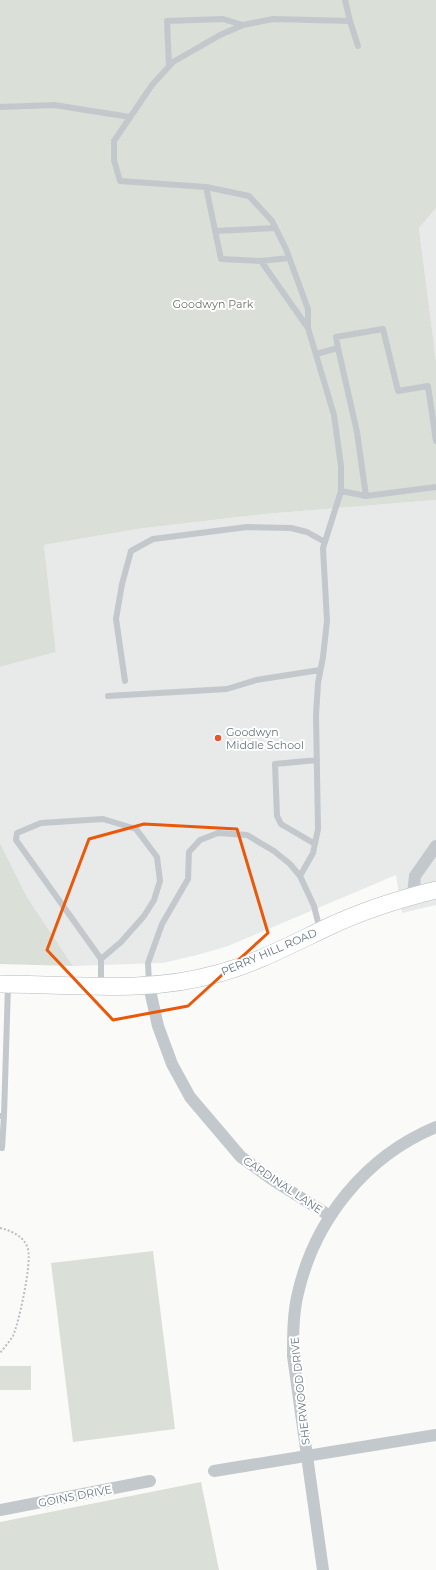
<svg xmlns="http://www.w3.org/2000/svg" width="436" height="1570" font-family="Montserrat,sans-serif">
  <rect width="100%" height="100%" fill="#fafaf8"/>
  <path fill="#e8e9e9" d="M 436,208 L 436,361 L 419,228 Z
    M 436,500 L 436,905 L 402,913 L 396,875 L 228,946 L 201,954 L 163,963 L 73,966 L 27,897 L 0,843 L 0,667 L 56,652 L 44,545 L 137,529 L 265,514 Z"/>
  <path fill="#dadfd7" d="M 0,0 L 436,0 L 436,208 L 419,228 L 436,361 L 436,500 L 265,514 L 137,529 L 44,545 L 56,652 L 0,667 Z
    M 0,843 L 27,897 L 73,966 L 0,964 Z
    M 153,1251 L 175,1429 L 73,1442 L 51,1263 Z
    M 0,1366 L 31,1366 L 31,1390 L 0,1390 Z
    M 201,1482 L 219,1570 L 0,1570 L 0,1522 Z"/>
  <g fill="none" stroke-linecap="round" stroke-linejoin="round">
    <defs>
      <path id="secondary" d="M 0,984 C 72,984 146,994 216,974 C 255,964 292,944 328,927 C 362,911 399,899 436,890"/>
    </defs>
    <use href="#secondary" stroke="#b3babf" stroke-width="18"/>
    <path stroke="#bbbfc2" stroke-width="2" stroke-dasharray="2 2" stroke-linecap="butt" d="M 0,1228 C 12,1231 24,1236 28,1249 C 32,1263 19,1322 13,1336 C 9,1342 4,1348 0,1353"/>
    <path stroke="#c3c8cc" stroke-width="6" d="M 345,0 L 350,21
      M 169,66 L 167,21 L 223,19 L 243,25
      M 0,107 L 54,105 L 130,117
      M 206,187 L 120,181 L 114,160 L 114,141 L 152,85 L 173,62 L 220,35 L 243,25 L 273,19 L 350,21 L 358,46
      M 215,231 L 275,228
      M 289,258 L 261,261 L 221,259 L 206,187 L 249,196 L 272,221 L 286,249 L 308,309 L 308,328 L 334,415 L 341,466 L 341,491 L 323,548 L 327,621 L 323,657 L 318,683 L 316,715 L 318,829 L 313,853 L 300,876
      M 261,261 L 308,328
      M 338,348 L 336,337 L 383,329 L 398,391 L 428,386 L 436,441
      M 316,354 L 338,348 L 357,432 L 366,496
      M 341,491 L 366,496 L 436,487
      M 125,681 L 116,619 L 122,584 L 131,551 L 153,539 L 247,527 L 291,528 L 307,532 L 325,542
      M 108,696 L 227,689 L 256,680 L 320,670
      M 315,844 L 281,824 L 277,816 L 275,764 L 317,760
      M 101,984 L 101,959 L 16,840 L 17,833 L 41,823 L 103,819 L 136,829 L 157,857 L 160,881 L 154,900 L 144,916 L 121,942 L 101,959
      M 149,984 L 148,963 L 162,924 L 188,879 L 189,852 L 200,840 L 218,833 L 247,835 L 274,851 L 290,864 L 300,876 L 314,906 L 320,930
      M 0,1116 L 4,1116 L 8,985
      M 2,1148 L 4,1116"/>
    <path stroke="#c3c8cc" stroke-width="12" d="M 413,895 L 415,876 L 436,846
      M 149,986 L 158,1026 L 172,1064 L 190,1097 L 241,1157 L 276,1182 L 330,1216
      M 214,1471 L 436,1435
      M 0,1510 L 150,1481
      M 323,1570 L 293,1356 C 293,1335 293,1313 298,1293 C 315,1219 366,1156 436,1127"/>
    <use href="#secondary" stroke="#fff" stroke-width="17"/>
  </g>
  <path fill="none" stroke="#e8590c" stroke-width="3" stroke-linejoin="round" d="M 144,824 L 237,829 L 268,933 L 188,1006 L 113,1020 L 47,950 L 89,839 Z"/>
  <circle fill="#e4572e" stroke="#fff" stroke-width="1.5" cx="218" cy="738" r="4"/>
  <g text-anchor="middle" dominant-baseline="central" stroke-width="4" stroke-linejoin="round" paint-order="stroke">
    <g font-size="11" fill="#687a64" stroke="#fff">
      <text x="213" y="304">Goodwyn Park</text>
    </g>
    <g font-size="11" fill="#657683" stroke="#fff" text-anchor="start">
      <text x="226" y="732">Goodwyn<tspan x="226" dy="13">Middle School</tspan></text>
    </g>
    <g font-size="11" fill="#657683" stroke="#fff">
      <text transform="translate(269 952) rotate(-23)">PERRY HILL ROAD</text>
      <text transform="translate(283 1185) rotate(34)">CARDINAL LANE</text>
      <text transform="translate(300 1391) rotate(-96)">SHERWOOD DRIVE</text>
      <text transform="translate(75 1496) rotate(-11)">GOINS DRIVE</text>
    </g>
  </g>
</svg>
